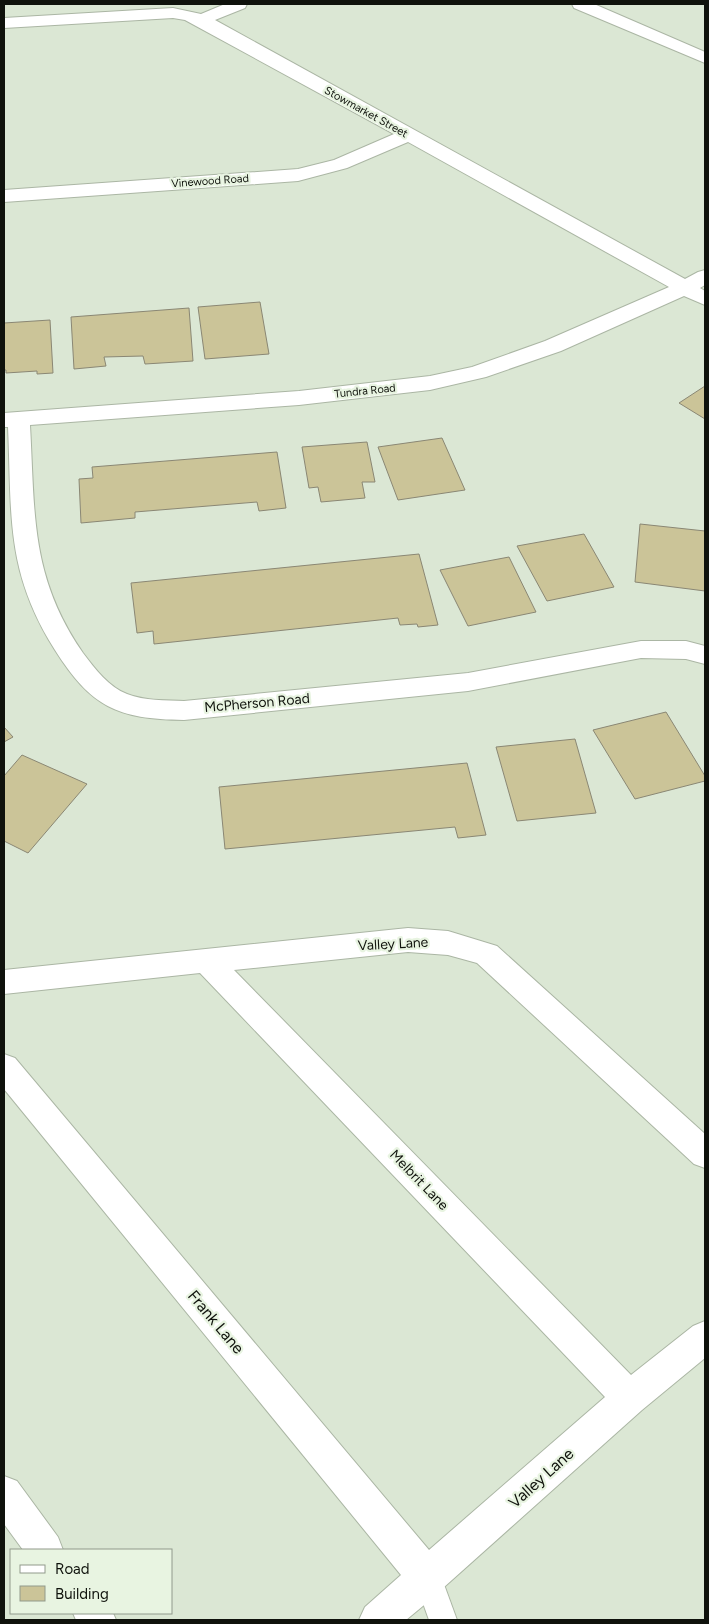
<svg xmlns="http://www.w3.org/2000/svg" width="709" height="1624" font-family="Figtree,sans-serif">
  <rect width="100%" height="100%" fill="#dbe7d4"/>
  <path fill="#cbc498" stroke="#8a8774" d="M 260,302 L 269,354 L 205,359 L 198,307 Z
    M 189,308 L 193,361 L 145,364 L 143,356 L 104,357 L 106,366 L 74,369 L 71,317 Z
    M 50,320 L 53,373 L 37,374 L 37,371 L 6,373 L 6,370 L 4,370 L 4,323 Z
    M 705,386 L 705,419 L 679,403 Z
    M 442,438 L 465,490 L 398,500 L 378,447 Z
    M 367,442 L 375,482 L 362,482 L 365,498 L 321,502 L 318,487 L 309,488 L 302,447 Z
    M 277,452 L 286,508 L 259,511 L 257,502 L 135,512 L 135,518 L 81,523 L 79,479 L 93,478 L 92,467 Z
    M 640,524 L 705,531 L 705,591 L 635,582 Z
    M 584,534 L 614,587 L 547,601 L 517,546 Z
    M 419,554 L 438,625 L 418,627 L 417,624 L 400,625 L 398,618 L 154,644 L 153,631 L 137,633 L 131,583 Z
    M 509,557 L 536,612 L 468,626 L 440,570 Z
    M 666,712 L 705,776 L 705,781 L 635,799 L 593,730 Z
    M 4,727 L 13,737 L 4,742 Z
    M 575,739 L 596,813 L 517,821 L 496,747 Z
    M 22,755 L 87,784 L 28,853 L 4,841 L 4,776 Z
    M 467,763 L 486,835 L 458,838 L 455,827 L 225,849 L 219,787 Z"/>
  <g fill="none" stroke-linecap="round" stroke-linejoin="round">
    <defs>
      <path id="service" d="M 428,1564 L 438,1568 L 457,1620 L 429,1620 L 414,1578 L 418,1568 Z"/>
      <path id="minor" d="M 225,4 L 247,4 L 245,8 L 215,20 L 685,279 L 698,272 L 705,270 L 705,285 L 700,288 L 705,291 L 705,305 L 684,296 L 561,351 L 486,377 L 430,390 L 299,405 L 30,425 C 35,513 30,577 83,653 C 95,669 109,687 127,694 C 145,701 165,700 184,701 L 468,673 L 641,641 L 686,641 L 705,646 L 705,664 L 686,659 L 641,658 L 468,691 L 184,720 C 117,719 91,707 55,650 C 5,571 12,515 8,427 L 4,427 L 4,413 L 299,391 L 430,376 L 472,367 L 545,341 L 669,287 L 408,142 L 347,168 L 298,181 L 4,202 L 4,190 L 298,169 L 334,160 L 394,134 L 185,20 L 173,18 L 4,28 L 4,18 L 173,8 L 201,14 Z
        M 572,4 L 594,4 L 705,52 L 705,63 L 574,8 Z
        M 408,928 L 448,931 L 497,946 L 705,1134 L 705,1168 L 694,1164 L 477,963 L 448,955 L 408,952 L 234,970 L 631,1375 L 693,1326 L 705,1321 L 705,1358 L 642,1410 L 443,1588 L 441,1591 L 406,1620 L 359,1620 L 365,1607 L 401,1575 L 4,1089 L 4,1054 L 15,1058 L 429,1550 L 605,1397 L 200,973 L 4,994 L 4,970 Z"/>
      <path id="tertiary" d="M 4,1476 L 17,1481 L 58,1537 L 63,1550 L 23,1550 L 4,1524 Z
        M 73,1613 L 113,1613 L 116,1620 L 76,1620 Z"/>
    </defs>
    <use href="#service" stroke="#abb6a4" stroke-width="2"/>
    <use href="#minor" stroke="#abb6a4" stroke-width="2"/>
    <use href="#tertiary" stroke="#abb6a4" stroke-width="2"/>
    <use href="#service" fill="#fff" fill-rule="evenodd"/>
    <use href="#minor" fill="#fff" fill-rule="evenodd"/>
    <use href="#tertiary" fill="#fff" fill-rule="evenodd"/>
  </g>
  <g text-anchor="middle" dominant-baseline="central" stroke-width="4.5" stroke-linejoin="round" paint-order="stroke">
    <g font-size="11" fill="#0f120c" stroke="#e8f4e1">
      <text transform="translate(366 112) rotate(29)">Stowmarket Street</text>
      <text transform="translate(210 181) rotate(-4)">Vinewood Road</text>
      <text transform="translate(365 391) rotate(-6)">Tundra Road</text>
    </g>
    <g font-size="14" fill="#0f120c" stroke="#e8f4e1">
      <text transform="translate(257 703) rotate(-5)">McPherson Road</text>
      <text transform="translate(393 944) rotate(-3)">Valley Lane</text>
      <text transform="translate(419 1180) rotate(46)">Melbrit Lane</text>
    </g>
    <g font-size="16" fill="#0f120c" stroke="#e8f4e1">
      <text transform="translate(216 1322) rotate(50)">Frank Lane</text>
      <text transform="translate(541 1478) rotate(-42)">Valley Lane</text>
    </g>
  </g>
  <rect width="709" height="1624" fill="none" stroke="#0f120c" stroke-width="10"/>
  <rect x="10" y="1549" width="162" height="65" fill="#e8f4e1" stroke="#919a8c"/>
  <rect x="20" y="1565" width="25" height="8" fill="#ffffff" stroke="#919a8c"/>
  <text x="55" y="1574" font-size="15" fill="#0f120c">Road</text>
  <rect x="20" y="1586" width="25" height="15" fill="#cbc498" stroke="#919a8c"/>
  <text x="55" y="1599" font-size="15" fill="#0f120c">Building</text>
</svg>
